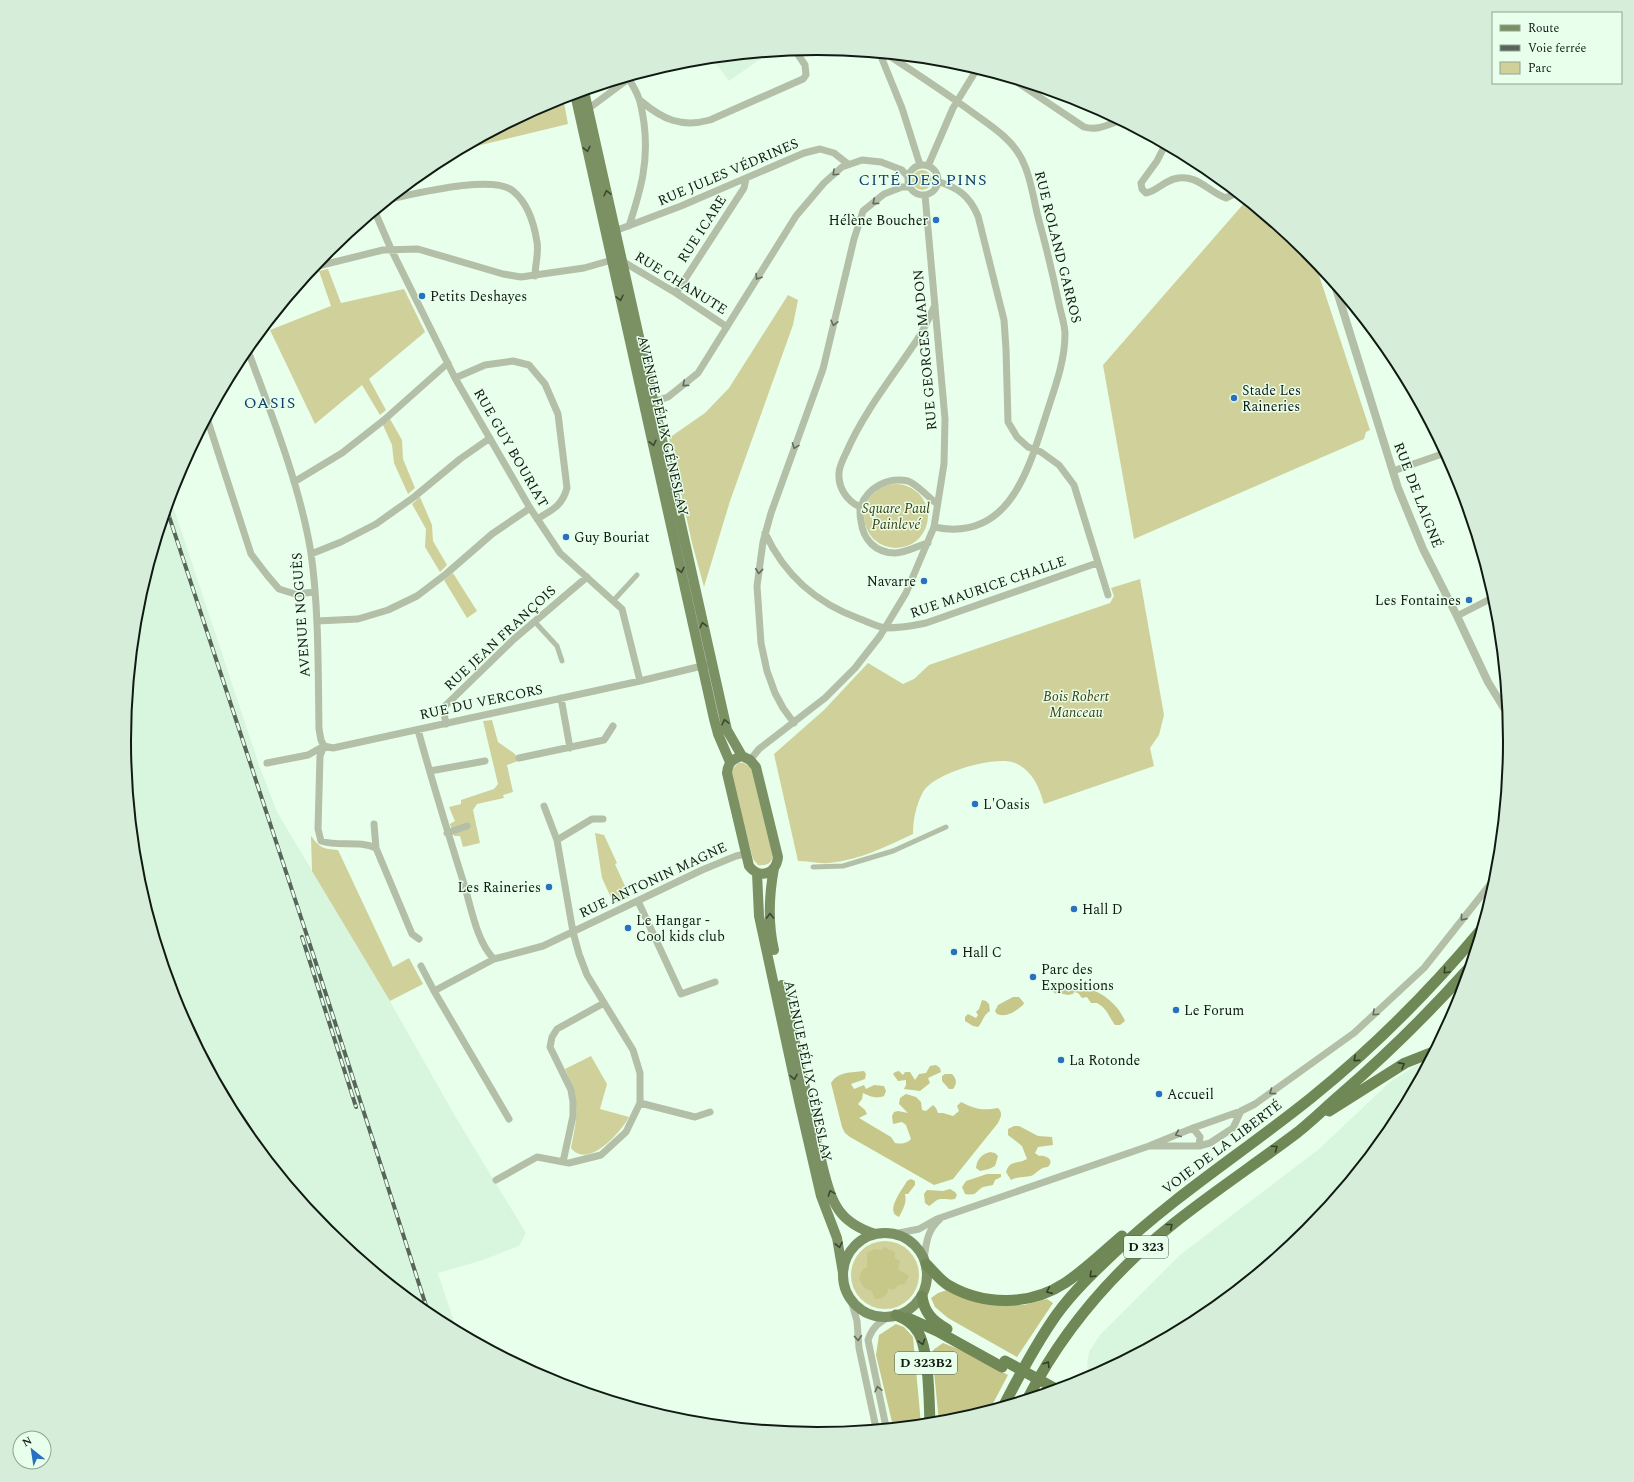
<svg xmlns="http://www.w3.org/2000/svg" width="1634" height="1482" font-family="Spectral,serif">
  <rect width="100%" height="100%" fill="#e7ffeb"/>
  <path fill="#d8f6dd" d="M 769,53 L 729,81 L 712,58 Z
    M 170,497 L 260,768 L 277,812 L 383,989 L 455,1116 L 526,1233 L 519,1246 L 483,1260 L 438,1273 L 457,1331 L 432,1317 L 327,1231 L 287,1179 L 266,1156 L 241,1126 L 177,1006 L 137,876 L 124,741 L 137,606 Z
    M 1428,1062 L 1393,1126 L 1307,1231 L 1202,1317 L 1089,1377 L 1087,1365 L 1089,1352 L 1100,1335 L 1180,1255 L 1319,1149 L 1391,1081 L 1417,1065 Z"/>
  <path fill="#d0d09b" d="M 563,97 L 568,124 L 460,150 L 552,101 Z
    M912 180a10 10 0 1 1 20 0a10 10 0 1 1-20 0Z
    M 1246,201 L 1307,251 L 1314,260 L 1370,430 L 1366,432 L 1364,439 L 1134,539 L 1103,365 Z
    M 328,269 L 341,303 L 404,289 L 425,332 L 369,379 L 386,410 L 380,415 L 362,385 L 315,424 L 270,330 L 331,306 L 319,271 Z
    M 788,295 L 798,300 L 793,325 L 730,501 L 704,587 L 692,543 L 669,438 L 705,413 L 729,388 Z
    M 390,419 L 402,440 L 403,459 L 415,488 L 408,494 L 394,463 L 392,445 L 383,425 Z
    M864 516a32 32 0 1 1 64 0a32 32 0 1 1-64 0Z
    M 420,497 L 432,525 L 433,541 L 447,565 L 440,572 L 425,547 L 426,529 L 412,504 Z
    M 453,573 L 477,611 L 467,618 L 444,580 Z
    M 1140,579 L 1164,715 L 1159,735 L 1150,748 L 1154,766 L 1044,804 C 1039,787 1033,771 1015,763 C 995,755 934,773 923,792 C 916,805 913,820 913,834 C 886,847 859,860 829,863 C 819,864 808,861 798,861 L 774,754 L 824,710 L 868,663 L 903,684 L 914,679 L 929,665 L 1110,603 L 1114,596 L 1111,588 Z
    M 492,720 L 498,742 L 515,754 L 518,761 L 507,765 L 513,792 L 503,795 L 504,798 L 477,804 L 473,810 L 480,843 L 463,847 L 460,836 L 454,836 L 450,824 L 455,821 L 449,807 L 461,804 L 461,800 L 494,789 L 498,784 L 483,721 Z
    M 738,763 C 745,762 748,765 752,770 L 773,855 C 772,864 766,866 758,865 L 753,859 L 731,775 L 731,771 Z
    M 595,833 L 604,835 L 617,863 L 615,864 L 630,897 L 614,904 L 602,878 Z
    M 311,836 C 320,848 323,849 338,850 L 393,967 L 409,958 L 423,984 L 390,1001 L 312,871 Z
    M 591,1056 L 607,1084 L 600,1109 L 629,1117 C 621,1132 588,1170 571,1148 C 578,1114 580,1102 565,1069 Z
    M851 1275a34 34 0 1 1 68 0a34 34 0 1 1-68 0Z"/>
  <path fill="#c7c789" d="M 1059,982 C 1085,983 1114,995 1125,1021 L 1120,1025 L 1115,1025 C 1108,1016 1108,1009 1097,1003 L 1091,1003 L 1087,997 L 1082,998 L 1078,993 L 1074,992 L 1073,994 L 1067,995 C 1061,992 1056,997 1052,990 L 1054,985 Z
    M 1013,997 L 1019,997 L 1024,1003 L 1023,1005 C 1016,1011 1007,1018 997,1014 L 995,1011 L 998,1005 Z
    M 982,1000 L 986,1001 L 989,1004 L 990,1011 C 983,1015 983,1022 978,1027 L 973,1026 L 965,1021 L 965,1017 L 968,1014 L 976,1018 L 978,1015 L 976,1012 L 979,1009 Z
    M 936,1065 L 940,1068 L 941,1072 L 928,1078 L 930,1083 L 920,1091 L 904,1089 L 906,1085 L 906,1080 L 898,1081 L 893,1074 L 895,1072 L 899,1071 L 903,1075 L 905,1072 L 910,1072 L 915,1080 L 919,1074 L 926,1073 L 930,1066 Z
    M 864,1071 L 866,1074 L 865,1079 L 851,1084 L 854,1089 L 864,1085 L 866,1089 L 874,1085 L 884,1086 L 886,1091 L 884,1096 C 876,1099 871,1097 863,1093 L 862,1099 L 858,1104 L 865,1110 L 867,1114 L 859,1118 L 891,1137 L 895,1143 C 902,1144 906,1144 911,1139 L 906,1125 L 902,1122 L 893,1124 L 892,1116 L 894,1112 L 898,1111 L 908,1113 L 899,1104 L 900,1098 L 906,1094 L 916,1097 L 921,1102 L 922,1110 L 926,1111 L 933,1105 L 936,1108 L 938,1113 L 943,1113 L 953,1116 L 959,1111 L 957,1106 L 961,1102 C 975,1109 982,1111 998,1108 C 1003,1113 1001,1117 998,1123 L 953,1179 L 934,1185 L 850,1137 L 845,1133 L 842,1127 L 831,1083 C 839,1071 851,1073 864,1071 Z
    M 945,1074 L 952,1074 C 957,1079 957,1084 953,1089 L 949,1089 L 942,1081 L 942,1076 Z
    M 1014,1126 L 1019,1126 L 1038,1136 L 1052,1137 L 1053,1145 L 1038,1147 L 1035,1153 L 1039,1156 C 1046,1155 1055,1160 1048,1167 C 1041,1167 1039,1171 1033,1175 C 1028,1178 1017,1176 1011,1180 L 1006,1172 C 1010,1159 1017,1165 1027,1159 L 1022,1146 L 1008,1135 L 1008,1129 Z
    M 990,1152 L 995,1153 L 998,1156 L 995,1166 L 989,1169 L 980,1171 L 976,1168 C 977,1159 982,1154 990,1152 Z
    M 987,1174 L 1001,1174 L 1001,1177 L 995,1180 L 993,1185 C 990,1186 986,1186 983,1187 C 974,1192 978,1196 965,1194 L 962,1187 L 966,1181 Z
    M 911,1179 L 915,1181 L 915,1185 L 908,1194 L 905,1194 C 907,1203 903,1209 899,1217 C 884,1212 902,1190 907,1181 Z
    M 950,1189 L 955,1192 L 957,1195 L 955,1199 C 950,1200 946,1199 941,1199 C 936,1199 933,1204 929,1206 L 925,1203 L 924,1194 L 927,1190 L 943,1191 Z
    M 884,1247 L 895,1252 L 895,1258 L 900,1261 L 898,1269 L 909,1276 L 905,1284 L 898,1285 L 895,1289 L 891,1290 L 889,1288 C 887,1296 883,1299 875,1299 L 871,1290 C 864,1290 862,1285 859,1278 L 863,1269 L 867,1268 L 867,1253 L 874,1249 L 882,1250 Z
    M 947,1290 L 994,1303 L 1024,1305 L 1047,1299 L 1053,1303 L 1017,1357 L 948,1318 L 935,1307 L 931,1298 L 938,1293 Z
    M 896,1324 L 904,1327 L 913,1337 L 921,1424 L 893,1426 L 876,1355 L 879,1335 Z
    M 943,1343 L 961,1350 L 1008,1375 L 990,1409 L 952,1421 L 939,1422 L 933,1362 L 933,1350 Z"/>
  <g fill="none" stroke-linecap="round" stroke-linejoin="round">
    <path stroke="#b3bfa7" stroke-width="5" d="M 613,601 L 637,575
      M 534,621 L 557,646 L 562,661
      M 813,867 L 843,866 L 893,851 L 946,827"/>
    <path stroke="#b3bfa7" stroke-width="7" d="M 880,54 L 902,108 L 920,165
      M 888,55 C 914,72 940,89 965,107 C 986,123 1014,138 1024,164 C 1031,179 1034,201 1038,217 C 1046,246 1053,275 1059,304 C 1061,314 1065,325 1065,334 C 1065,361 1055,387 1047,412 C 1029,468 1010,543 934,527
      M 628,78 C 640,96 641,103 644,123 C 649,162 641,189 629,226
      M 1014,80 L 1084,127 C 1097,131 1107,125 1119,121
      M 641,101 C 662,119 681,128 710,120 L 803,79 L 806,75 L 805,65 L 795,50
      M 584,109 L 592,106 L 631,77
      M 1165,145 L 1157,161 L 1141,183 L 1142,189 L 1146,193 C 1157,191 1163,182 1174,179 C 1197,173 1207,191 1226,198 L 1236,193
      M908 180a15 15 0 1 1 30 0a15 15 0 1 1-30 0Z
      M 928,166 L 953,108 L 977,69
      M 937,181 C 958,188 969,195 978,216 L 1004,320 L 1006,349 L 1008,422 L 1017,437 L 1028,447 L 1041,452 L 1059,465 L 1074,485 L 1108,595
      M 390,199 C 415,194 493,174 513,191 C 528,203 534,223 537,242 C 539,253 535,265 535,276
      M 375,212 L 391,249 L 455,378 L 530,508 L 560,553 L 622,609 L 640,681
      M 612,232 L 681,206 L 804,153 L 820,149 L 834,153 L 848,164
      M 314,267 L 383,250 L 418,249 L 503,274 L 521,277 L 584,268 L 612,260 L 622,261 L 676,293 L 727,327
      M 676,293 L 744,188 L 746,179
      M 247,348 C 271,413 300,485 311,553 C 319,611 318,670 319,729 L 321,740 L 324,746
      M 455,378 L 485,365 L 513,361 L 529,365 L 545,384 L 558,414 L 567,488 C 562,506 552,510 537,519
      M 650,403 L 668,397 L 698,373 L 796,216 L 824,183 L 842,167 L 862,160 L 881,162 L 902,170 L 908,177
      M 207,418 L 251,554 L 267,575 L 279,589 L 295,594 L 315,592
      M 1393,471 L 1445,453
      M 294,482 L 342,453 L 384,420 L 448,363
      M 860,507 C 847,501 838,488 839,473 C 839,467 843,459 846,453 C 864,411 894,375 919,337 C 925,327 930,316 935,305
      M 765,533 C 785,576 816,603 860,619 C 868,622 878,627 886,628 C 900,628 912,626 926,623 L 1097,563
      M 928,543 C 917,546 906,553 895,553 C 876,553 863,540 861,521 C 860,516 859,511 861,506 C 868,487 888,477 908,481 C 917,484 929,498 937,504
      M 311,554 L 341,542 L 376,524 L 414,497 L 460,459 L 490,438
      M 1457,616 L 1494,597
      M 317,621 L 358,619 L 388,610 L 417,596 L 446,574 L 492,534 L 530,508
      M 561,698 L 570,748
      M 794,723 L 783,708 L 775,693 L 767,671 L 761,643 L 757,586 L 763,542 L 771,513 L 823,369 L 854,239 L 863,211 L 884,194 L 902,187 L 910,187
      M 446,724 L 443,708 L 514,639 L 587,577
      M 418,730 C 432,781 448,833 464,884 C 471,907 477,943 494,959
      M 324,746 L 320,756 L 318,829 L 321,841 C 339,847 359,840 376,848 L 412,934 L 419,939
      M 519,758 L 604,740 L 613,726
      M 750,760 L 759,749 L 825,698 L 855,668 L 880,636 L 906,593 L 934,527 L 944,464 L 945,419 L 925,195
      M 267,763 L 308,755 L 324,746 L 333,748 L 640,681 L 706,665
      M 430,771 L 485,761
      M 544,806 L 557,840
      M 374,824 L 376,848
      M 447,833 L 467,826
      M 638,901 L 681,994 L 715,982
      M 421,966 L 434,991
      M 640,1103 L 695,1117 L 710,1112
      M 509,1119 L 434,991 L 494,959 L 543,946 L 702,870 L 736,856 L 745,854
      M 1193,1128 L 1200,1137 L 1199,1146
      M 1151,1146 L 1199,1146 L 1210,1143 L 1233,1128 L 1241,1111
      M 563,1162 L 573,1116 L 573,1102 L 571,1090 L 550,1047 L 552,1037 L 557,1029 L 604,1003
      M 496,1180 L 537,1157 L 569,1163 L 601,1155 L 626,1132 L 640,1103 L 640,1073 L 633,1050 L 587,975 L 579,954 L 573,932 L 557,840 L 592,819 L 603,819
      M 894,1234 L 919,1229 L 937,1219 L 1149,1146 L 1193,1128 L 1241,1111 L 1255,1104 L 1354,1033 L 1424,968 L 1496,877
      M 924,1260 C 926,1244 927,1230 940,1219
      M 851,1300 L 857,1321 L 859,1348 L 876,1428
      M 886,1427 L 868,1340 C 872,1328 878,1323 889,1317"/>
    <path stroke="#b3bfa7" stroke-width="8" d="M 1335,285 L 1398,488 L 1423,549 L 1457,616 L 1488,682 L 1507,713"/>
    <path stroke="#7b9063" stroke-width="10" d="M 584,91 L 727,730 L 742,756
      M 575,94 L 714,719 L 718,734 L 730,762
      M 742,756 L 750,760 L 756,767 L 778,857 C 776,875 759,879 749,866 L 727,773 C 728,763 732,759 742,756 Z
      M 757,873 L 759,916 L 799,1101 L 821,1196 L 837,1238 L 843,1273
      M 774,950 C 768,924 769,895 774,868
      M 782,985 L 823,1168 C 832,1203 838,1222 875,1234
      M843 1275a42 42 0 1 1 84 0a42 42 0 1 1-84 0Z"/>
    <path stroke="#708756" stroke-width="11" d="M 1329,1111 L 1405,1063 L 1433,1052
      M 926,1264 C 933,1271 940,1280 948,1285 C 984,1306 1030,1306 1065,1283 C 1085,1270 1103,1252 1122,1236
      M 922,1296 C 924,1312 932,1321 947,1329
      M 896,1315 C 905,1319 913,1323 918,1332 C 929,1350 929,1400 930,1423
      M 908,1318 L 937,1331 L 1002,1367
      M 1028,1398 C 1063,1330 1113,1272 1173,1224 C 1213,1192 1257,1163 1298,1132 C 1313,1120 1326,1107 1340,1095 C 1386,1055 1429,1013 1469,968
      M 1004,1405 C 1020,1374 1037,1342 1057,1314 C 1073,1292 1093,1273 1113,1254 C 1174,1196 1245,1151 1311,1098 C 1373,1048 1429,992 1480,931"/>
    <defs>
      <path id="rail" d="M 167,510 L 314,957 L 429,1315
        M 302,937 L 356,1107"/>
    </defs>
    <use href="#rail" stroke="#58655a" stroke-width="4"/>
    <use href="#rail" stroke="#e7ffeb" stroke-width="2.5" stroke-dasharray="8" stroke-linecap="butt"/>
    <path stroke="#708756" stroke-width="11" d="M 1005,1361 L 1056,1389"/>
  </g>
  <defs><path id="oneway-chevron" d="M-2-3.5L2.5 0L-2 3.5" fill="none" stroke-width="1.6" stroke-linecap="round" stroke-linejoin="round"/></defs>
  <g stroke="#3b4933">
    <use href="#oneway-chevron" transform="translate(587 149) rotate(77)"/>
    <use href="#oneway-chevron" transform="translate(607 193) rotate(-103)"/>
    <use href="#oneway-chevron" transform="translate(620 298) rotate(77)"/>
    <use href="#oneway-chevron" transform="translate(653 443) rotate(77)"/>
    <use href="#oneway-chevron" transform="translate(681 570) rotate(77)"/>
    <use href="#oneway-chevron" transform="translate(703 625) rotate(-103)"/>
    <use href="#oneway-chevron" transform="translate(725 722) rotate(-103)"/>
    <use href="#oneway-chevron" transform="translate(770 916) rotate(-91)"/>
    <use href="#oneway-chevron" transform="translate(794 1077) rotate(79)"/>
    <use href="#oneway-chevron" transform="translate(831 1193) rotate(-110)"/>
    <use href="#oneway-chevron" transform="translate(839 1245) rotate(78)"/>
  </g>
  <g stroke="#626c5d">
    <use href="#oneway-chevron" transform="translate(835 173) rotate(137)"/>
    <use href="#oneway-chevron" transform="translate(875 202) rotate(140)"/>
    <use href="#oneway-chevron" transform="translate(758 277) rotate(122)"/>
    <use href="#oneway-chevron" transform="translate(834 323) rotate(103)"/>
    <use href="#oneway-chevron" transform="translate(685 384) rotate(140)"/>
    <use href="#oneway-chevron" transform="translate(795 446) rotate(110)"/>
    <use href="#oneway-chevron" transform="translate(759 571) rotate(96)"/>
    <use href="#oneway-chevron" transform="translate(1463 918) rotate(129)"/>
    <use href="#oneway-chevron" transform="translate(1375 1013) rotate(137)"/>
    <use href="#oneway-chevron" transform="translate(1272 1092) rotate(144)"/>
    <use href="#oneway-chevron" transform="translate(1178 1134) rotate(157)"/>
    <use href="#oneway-chevron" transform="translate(858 1338) rotate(86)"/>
    <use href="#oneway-chevron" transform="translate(878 1389) rotate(-103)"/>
  </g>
  <g stroke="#32402a">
    <use href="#oneway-chevron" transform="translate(1446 971) rotate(133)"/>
    <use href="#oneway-chevron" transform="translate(1356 1059) rotate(139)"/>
    <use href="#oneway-chevron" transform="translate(1402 1065) rotate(-29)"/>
    <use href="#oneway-chevron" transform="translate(1275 1148) rotate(-35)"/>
    <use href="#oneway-chevron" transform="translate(1170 1226) rotate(-39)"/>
    <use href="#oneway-chevron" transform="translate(1092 1275) rotate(135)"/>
    <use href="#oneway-chevron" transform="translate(1049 1291) rotate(156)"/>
    <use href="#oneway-chevron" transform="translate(922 1342) rotate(72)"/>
    <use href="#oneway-chevron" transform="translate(1047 1364) rotate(-58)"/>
  </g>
  <g fill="#2870c1" stroke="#e7ffeb" stroke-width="1.5">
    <circle cx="936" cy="220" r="4"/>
    <circle cx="422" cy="296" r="4"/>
    <circle cx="1234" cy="398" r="4"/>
    <circle cx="566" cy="537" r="4"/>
    <circle cx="924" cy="581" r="4"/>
    <circle cx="1469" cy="600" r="4"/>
    <circle cx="975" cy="804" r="4"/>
    <circle cx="549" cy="887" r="4"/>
    <circle cx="1074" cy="909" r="4"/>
    <circle cx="628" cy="928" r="4"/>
    <circle cx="954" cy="952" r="4"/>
    <circle cx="1033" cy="977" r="4"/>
    <circle cx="1176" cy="1010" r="4"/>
    <circle cx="1061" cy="1060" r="4"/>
    <circle cx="1159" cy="1094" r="4"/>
  </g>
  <g text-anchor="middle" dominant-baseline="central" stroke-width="3" stroke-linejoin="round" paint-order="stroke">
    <g fill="#e7ffeb" stroke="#515e54" stroke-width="1">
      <rect x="1124" y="1236" width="44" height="22" rx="3"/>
      <rect x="895" y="1352" width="62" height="22" rx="3"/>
    </g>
    <g font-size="13" font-weight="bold" fill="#111913">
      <text x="1146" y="1247">D 323</text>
      <text x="926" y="1363">D 323B2</text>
    </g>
    <g font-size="14" fill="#111913" stroke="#e7ffeb">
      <text transform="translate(728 172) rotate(-23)">RUE JULES VÉDRINES</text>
      <text transform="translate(702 229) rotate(-57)">RUE ICARE</text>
      <text transform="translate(1058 247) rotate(76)">RUE ROLAND GARROS</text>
      <text transform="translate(681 283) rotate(32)">RUE CHANUTE</text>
      <text transform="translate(925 350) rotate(-95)">RUE GEORGES MADON</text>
      <text transform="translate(663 426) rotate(77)">AVENUE FÉLIX GÉNESLAY</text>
      <text transform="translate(511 448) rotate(60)">RUE GUY BOURIAT</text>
      <text transform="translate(1418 495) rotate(69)">RUE DE LAIGNÉ</text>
      <text transform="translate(988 587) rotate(-19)">RUE MAURICE CHALLE</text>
      <text transform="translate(301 615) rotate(-94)">AVENUE NOGUÈS</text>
      <text transform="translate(500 638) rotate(-43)">RUE JEAN FRANÇOIS</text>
      <text transform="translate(481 702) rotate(-12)">RUE DU VERCORS</text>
      <text transform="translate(653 880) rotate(-25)">RUE ANTONIN MAGNE</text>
      <text transform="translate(808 1071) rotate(78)">AVENUE FÉLIX GÉNESLAY</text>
      <text transform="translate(1222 1147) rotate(-37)">VOIE DE LA LIBERTÉ</text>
    </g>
    <g font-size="14" fill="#111913" stroke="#e7ffeb" text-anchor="start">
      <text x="928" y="220" text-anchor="end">Hélène Boucher</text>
      <text x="430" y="296">Petits Deshayes</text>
      <text x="1242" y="390">Stade Les<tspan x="1242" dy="16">Raineries</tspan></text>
      <text x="574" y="537">Guy Bouriat</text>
      <text x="916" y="581" text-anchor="end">Navarre</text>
      <text x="1461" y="600" text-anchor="end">Les Fontaines</text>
      <text x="983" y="804">L'Oasis</text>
      <text x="541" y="887" text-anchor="end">Les Raineries</text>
      <text x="1082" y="909">Hall D</text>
      <text x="636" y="920">Le Hangar -<tspan x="636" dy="16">Cool kids club</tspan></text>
      <text x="962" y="952">Hall C</text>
      <text x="1041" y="969">Parc des<tspan x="1041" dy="16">Expositions</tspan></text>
      <text x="1184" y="1010">Le Forum</text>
      <text x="1069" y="1060">La Rotonde</text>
      <text x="1167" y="1094">Accueil</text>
    </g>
    <g font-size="14" font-style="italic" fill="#424111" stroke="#e7ffeb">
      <text x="896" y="508">Square Paul<tspan x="896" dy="16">Painlevé</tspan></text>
      <text x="1076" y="696">Bois Robert<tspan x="1076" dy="16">Manceau</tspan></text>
    </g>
    <g font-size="16" letter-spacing="1" fill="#0f3e70" stroke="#e7ffeb">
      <text x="923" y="180">CITÉ DES PINS</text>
      <text x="270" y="403">OASIS</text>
    </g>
  </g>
  <path d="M0 0H1634V1482H0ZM131 741a686 686 0 1 1 1372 0a686 686 0 1 1-1372 0Z" fill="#d6edda" fill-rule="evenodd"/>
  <path fill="none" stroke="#111913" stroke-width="2" d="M131 741a686 686 0 1 1 1372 0a686 686 0 1 1-1372 0Z"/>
  <rect x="1492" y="12" width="130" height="72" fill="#e7ffeb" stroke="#91a395"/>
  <rect x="1500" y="25" width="20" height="6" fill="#7b9063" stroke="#91a395"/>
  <text x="1528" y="32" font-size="12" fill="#111913">Route</text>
  <rect x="1500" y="45" width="20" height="6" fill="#58655a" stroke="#91a395"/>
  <text x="1528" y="52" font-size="12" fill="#111913">Voie ferrée</text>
  <rect x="1500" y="62" width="20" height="12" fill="#d0d09b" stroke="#91a395"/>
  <text x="1528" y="72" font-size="12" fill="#111913">Parc</text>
  <g transform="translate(32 1450) rotate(330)"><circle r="19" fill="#e7ffeb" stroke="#91a395"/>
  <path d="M0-3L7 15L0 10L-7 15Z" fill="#2870c1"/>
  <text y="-6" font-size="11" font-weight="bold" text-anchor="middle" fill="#111913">N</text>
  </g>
</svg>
